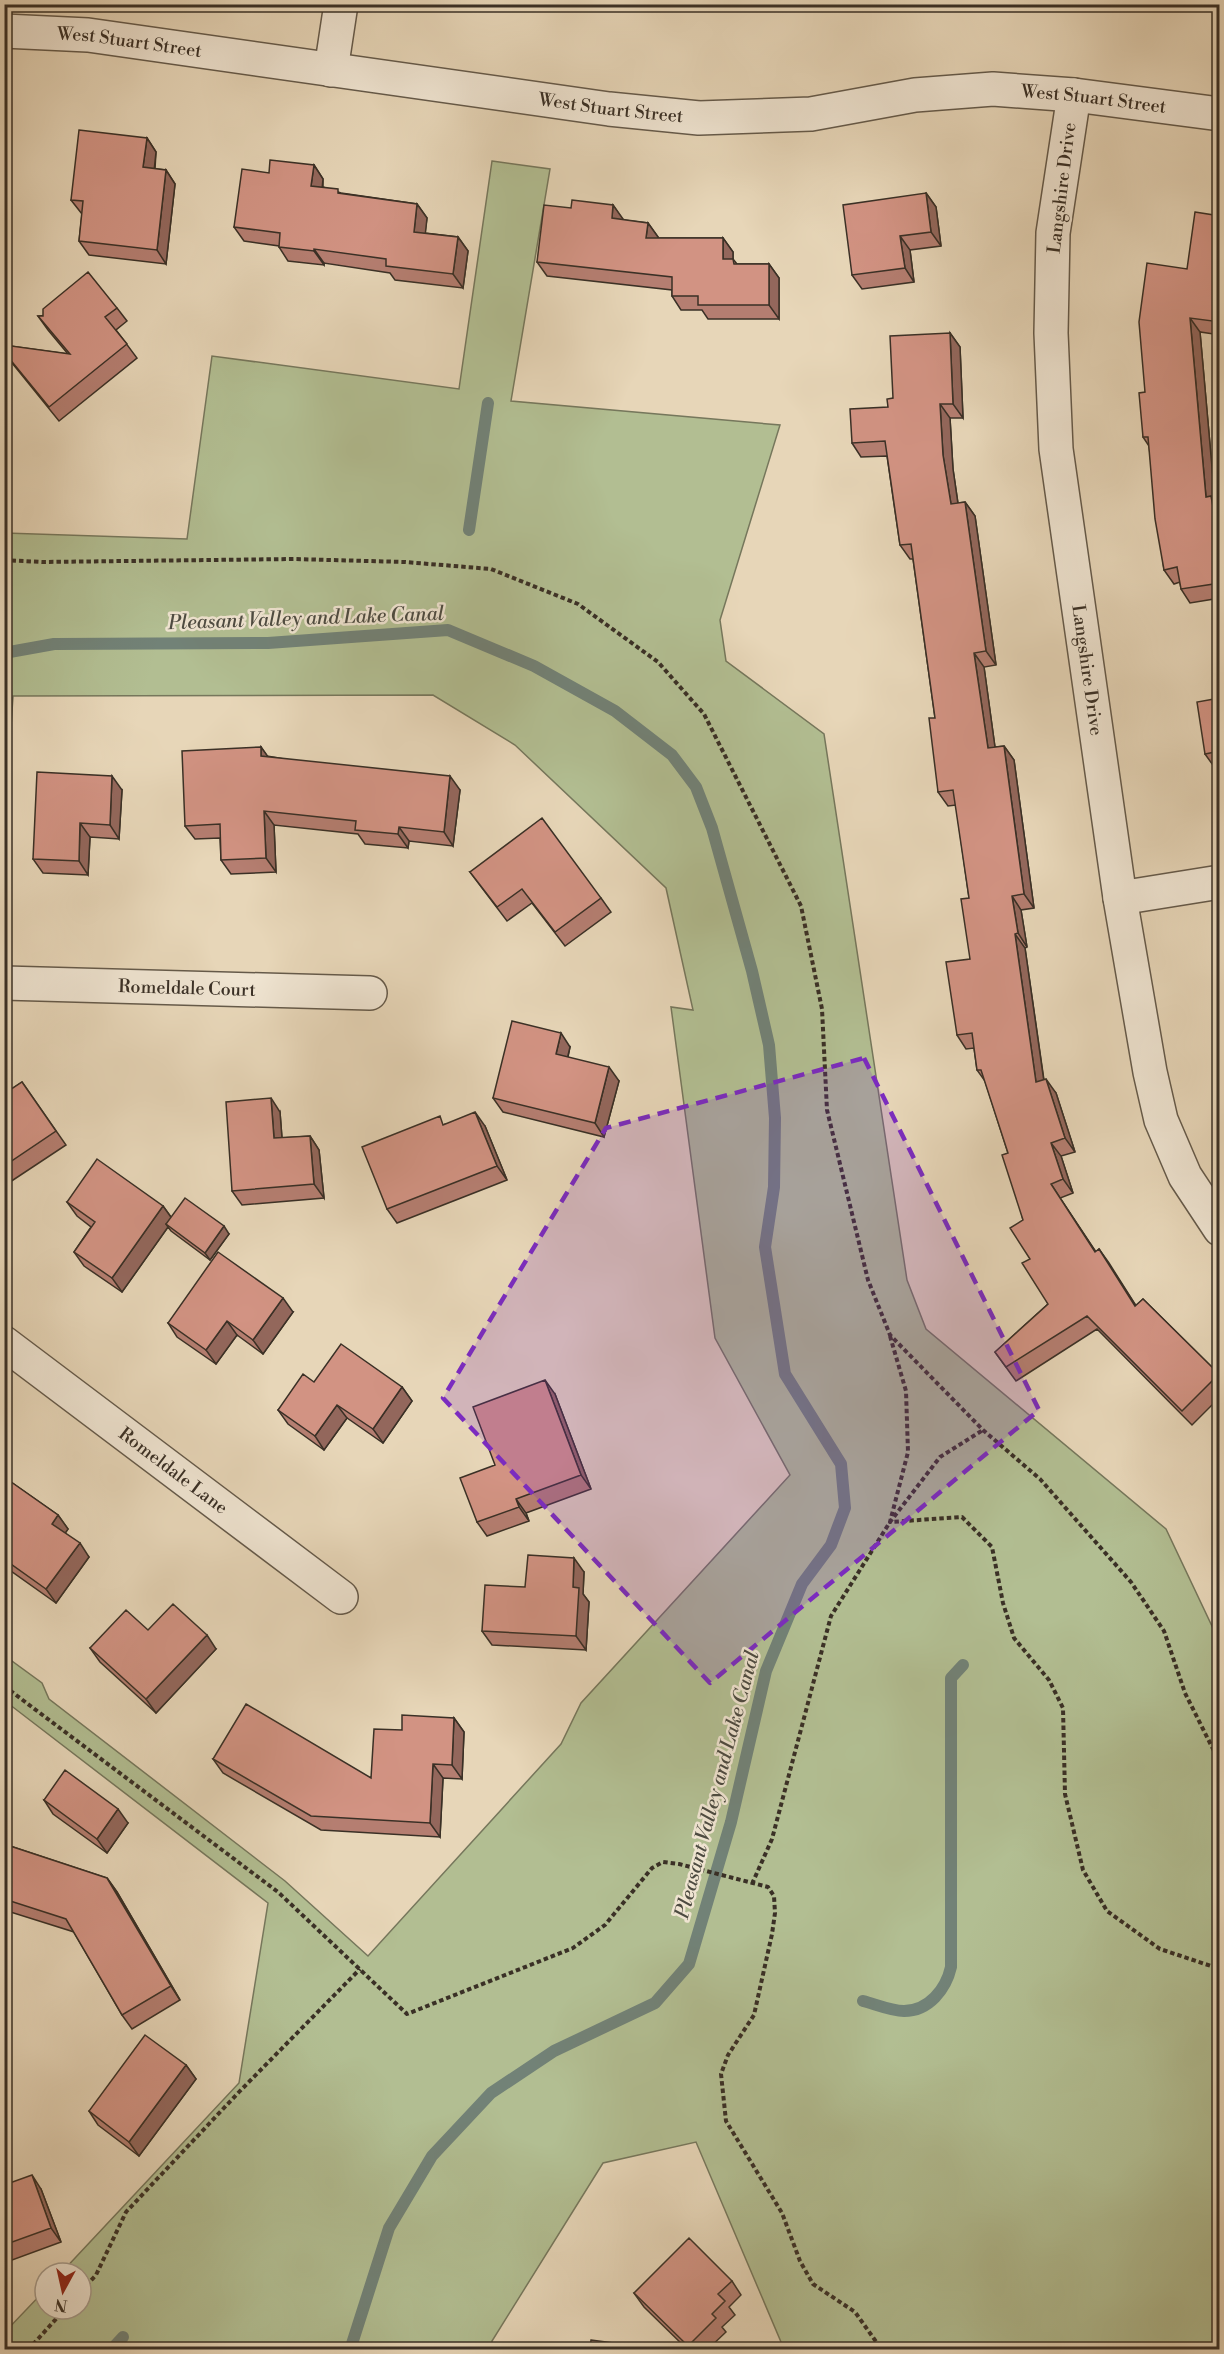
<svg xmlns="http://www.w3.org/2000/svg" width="1224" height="2354" font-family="'Libre Bodoni',serif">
  <rect width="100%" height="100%" fill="#e7d6b8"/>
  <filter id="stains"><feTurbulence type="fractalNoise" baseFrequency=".00333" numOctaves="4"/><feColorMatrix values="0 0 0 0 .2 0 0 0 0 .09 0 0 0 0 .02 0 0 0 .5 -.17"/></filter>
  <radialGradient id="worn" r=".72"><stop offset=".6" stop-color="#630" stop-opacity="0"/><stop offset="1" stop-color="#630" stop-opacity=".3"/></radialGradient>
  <path fill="#b2be92" stroke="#76775c" stroke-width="1.5" d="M 492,161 L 550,169 L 511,401 L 780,425 L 720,620 L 726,661 L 824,734 L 907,1280 L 926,1329 L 1166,1529 L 1219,1641 L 1219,2349 L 784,2349 L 696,2142 L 603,2163 L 492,2341 L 492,2349 L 5,2350 L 4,2333 L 45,2290 L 45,2309 L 81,2309 L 81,2273 L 61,2273 L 239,2083 L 268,1903 L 5,1701 L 5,1656 L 42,1683 L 49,1699 L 285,1881 L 368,1956 L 561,1744 L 581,1703 L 790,1475 L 715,1338 L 671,1007 L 693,1010 L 666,888 L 515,745 L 433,695 L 13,696 L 10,742 L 5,741 L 5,533 L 187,539 L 212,356 L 459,389 Z"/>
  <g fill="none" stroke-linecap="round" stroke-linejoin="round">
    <path stroke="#728277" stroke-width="12" d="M 469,530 L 488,403
      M 4,653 L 54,644 L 268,643 L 448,630 L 534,666 L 615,711 L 672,755 L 696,787 L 712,828 L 752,971 L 769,1045 L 775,1118 L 774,1187 L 765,1247 L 785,1374 L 841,1464 L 845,1508 L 831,1545 L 802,1584 L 766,1671 L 731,1822 L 689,1964 L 655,2003 L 554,2051 L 491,2093 L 432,2156 L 389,2228 L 350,2350
      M 863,2001 C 875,2004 891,2011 904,2011 C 929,2011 946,1989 951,1967 L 951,1678 L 963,1665
      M 111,2350 L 123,2337"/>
    <defs>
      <g id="street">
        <path id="s1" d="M 4,31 L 88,35 L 609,109 L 699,118 L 811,114 L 915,95 L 993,89 L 1074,95 L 1220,114"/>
        <path d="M 331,70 L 341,4"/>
        <path id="s2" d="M 1074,95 L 1053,233 L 1051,333 L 1056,449 L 1120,898 L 1150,1072 L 1161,1120 L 1185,1176 L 1220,1229"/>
        <path d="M 1120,898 L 1220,882"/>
        <path id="s3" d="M 4,983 L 370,993"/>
        <path id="s4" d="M 4,1343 L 341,1597"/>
      </g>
    </defs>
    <use href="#street" stroke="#655a4a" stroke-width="36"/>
    <path stroke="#3a3026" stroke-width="4" stroke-dasharray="4.5 3" stroke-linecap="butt" d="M 4,560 L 42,562 L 294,559 L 405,562 L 491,569 L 578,604 L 658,662 L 704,714 L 801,906 L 822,1009 L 827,1110 L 868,1280 L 890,1335 L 983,1430 L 1040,1479 L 1131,1582 L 1164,1631 L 1185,1693 L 1220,1763
      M 890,1336 L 906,1391 L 908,1452 L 890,1522 L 962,1517 L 992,1547 L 1003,1603 L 1014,1638 L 1049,1680 L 1063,1708 L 1065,1794 L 1083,1870 L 1107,1911 L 1160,1949 L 1220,1969
      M 4,1686 L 278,1892 L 407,2014 L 573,1948 L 605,1925 L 652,1868 L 663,1862 L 679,1864 L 768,1887 L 774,1896 L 775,1913 L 772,1934 L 754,2015 L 728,2055 L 721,2074 L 726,2121 L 782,2213 L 800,2261 L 813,2284 L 855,2312 L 882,2350
      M 752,1884 L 772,1839 L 831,1616 L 890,1522 L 940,1457 L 983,1430
      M 81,2291 L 96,2275 L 126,2212 L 239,2092 L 360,1969
      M 28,2350 L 65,2309"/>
    <use href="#street" stroke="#efe4d1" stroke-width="33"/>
  </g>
  <path fill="#b57e71" stroke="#3a3026" stroke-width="1.5" d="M 147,138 L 156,152 L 155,169 L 166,170 L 175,184 L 166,264 L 89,255 L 79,241 L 82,214 L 71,200 Z
    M 314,165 L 323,179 L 323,187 L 341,193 L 417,204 L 427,218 L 425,233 L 458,237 L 468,251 L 463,288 L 395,280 L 390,273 L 324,263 L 324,265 L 288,261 L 279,247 L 279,246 L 244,241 L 234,227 L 269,173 Z
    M 926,193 L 936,207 L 941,246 L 910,250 L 914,282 L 862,289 L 852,275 Z
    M 613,205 L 623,220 L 648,223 L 658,237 L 658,238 L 723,238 L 733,252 L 733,259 L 737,264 L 769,264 L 779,278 L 779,319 L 708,319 L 702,310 L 681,310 L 672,296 L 672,290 L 547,276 L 537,262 L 571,208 Z
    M 1220,216 L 1220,335 L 1200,332 L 1215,501 L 1220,507 L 1220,598 L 1190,603 L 1181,589 L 1180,582 L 1174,584 L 1164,570 L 1149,446 L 1143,437 L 1145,392 L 1187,269 Z
    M 117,308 L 127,321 L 116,330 L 137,358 L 59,421 L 8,358 L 4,353 L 4,345 L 68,354 L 48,330 L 38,316 Z
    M 950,333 L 960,347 L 963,418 L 950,418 L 953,469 L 958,503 L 965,502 L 975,516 L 996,665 L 984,667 L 995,747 L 1004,746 L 1014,760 L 1034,908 L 1021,910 L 1027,947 L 1025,948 L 1044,1080 L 1056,1093 L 1075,1152 L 1061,1156 L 1073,1193 L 1060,1198 L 1096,1252 L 1099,1249 L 1136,1306 L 1143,1299 L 1220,1375 L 1220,1397 L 1192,1425 L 1097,1329 L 1016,1381 L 995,1352 L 1048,1304 L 1030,1259 L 1023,1220 L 1008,1153 L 985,1081 L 977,1070 L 974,1048 L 966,1049 L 957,1035 L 970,959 L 969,898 L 956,805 L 948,806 L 938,792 L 935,718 L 913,559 L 910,559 L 900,545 L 887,456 L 861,457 L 852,443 L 888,407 L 893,398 Z
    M 1220,698 L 1220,767 L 1215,768 L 1205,754 Z
    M 261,747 L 267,756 L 460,790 L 453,846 L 409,841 L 408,848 L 365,844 L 358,834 L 274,825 L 276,872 L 231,874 L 221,860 L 220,838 L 195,839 L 185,826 Z
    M 122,790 L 119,839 L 90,837 L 88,875 L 43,873 L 33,859 Z
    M 470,872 L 601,898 L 611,912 L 565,946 L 532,903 L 507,921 Z
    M 570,1047 L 568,1057 L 619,1081 L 604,1137 L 503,1112 L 493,1098 Z
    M 22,1082 L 66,1145 L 4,1186 L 4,1094 Z
    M 280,1112 L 282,1138 L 310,1136 L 319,1150 L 324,1198 L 242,1205 L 232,1191 Z
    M 445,1124 L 485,1126 L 507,1180 L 397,1223 L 387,1209 Z
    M 67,1202 L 163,1206 L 171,1217 L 229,1234 L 210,1260 L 171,1231 L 168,1227 L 122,1292 L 84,1266 L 74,1252 L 91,1227 L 77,1216 Z
    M 293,1312 L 263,1354 L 237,1335 L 216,1364 L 177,1337 L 168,1323 Z
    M 314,1382 L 402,1387 L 412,1401 L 383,1443 L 347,1418 L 324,1450 L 288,1424 L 278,1410 Z
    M 555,1394 L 591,1489 L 526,1513 L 529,1521 L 487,1536 L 477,1522 L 495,1465 Z
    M 4,1477 L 58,1515 L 68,1529 L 65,1533 L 89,1557 L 56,1603 L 4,1566 Z
    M 584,1572 L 583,1594 L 589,1602 L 586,1650 L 492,1645 L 482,1631 L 525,1587 Z
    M 148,1630 L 216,1649 L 156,1713 L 100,1662 L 90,1648 Z
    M 454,1718 L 464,1732 L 462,1779 L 443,1778 L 440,1837 L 321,1830 L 223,1773 L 213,1759 L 371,1778 L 402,1730 Z
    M 44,1800 L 128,1823 L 107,1853 L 53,1814 Z
    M 4,1844 L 107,1878 L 117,1892 L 180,2000 L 132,2029 L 122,2015 L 74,1932 L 4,1910 Z
    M 186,2065 L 196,2079 L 139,2156 L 98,2125 L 89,2111 Z
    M 4,2185 L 41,2189 L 61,2242 L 4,2263 Z
    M 732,2281 L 741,2295 L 729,2307 L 735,2315 L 722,2327 L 726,2332 L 708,2349 L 687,2349 L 644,2307 L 634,2293 Z"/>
  <path fill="#93675c" stroke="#3a3026" stroke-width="1.5" d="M 147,138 L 156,152 L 153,181 L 143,167 Z
    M 314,165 L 323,179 L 321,200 L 311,186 Z
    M 166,170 L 175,184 L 166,264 L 157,250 Z
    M 926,193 L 936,207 L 941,246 L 931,232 Z
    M 417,204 L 427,218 L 424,246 L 414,232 Z
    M 613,205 L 623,219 L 621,232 L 612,218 Z
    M 648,223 L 658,237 L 656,252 L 646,238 Z
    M 900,236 L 910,250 L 914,282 L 905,268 Z
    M 458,237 L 468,251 L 463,288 L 453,274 Z
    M 723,238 L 733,252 L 733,273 L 723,259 Z
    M 314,249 L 324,263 L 324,265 L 314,251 Z
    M 769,264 L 779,278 L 779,319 L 769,305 Z
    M 1190,318 L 1200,332 L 1215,501 L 1220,507 L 1220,544 L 1206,497 Z
    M 950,333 L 960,347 L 963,418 L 953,404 Z
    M 940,404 L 950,418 L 953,469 L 960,518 L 951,504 L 943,455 Z
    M 965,502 L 975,516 L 996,665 L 986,651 Z
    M 974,653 L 984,667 L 997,762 L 988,748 Z
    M 1004,746 L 1014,760 L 1034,908 L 1024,894 Z
    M 261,747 L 271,761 L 261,756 Z
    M 112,776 L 122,790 L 119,839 L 110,825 Z
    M 450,776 L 460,790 L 453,846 L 444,832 Z
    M 264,811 L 274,825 L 276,872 L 266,858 Z
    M 80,823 L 90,837 L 88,875 L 79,861 Z
    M 399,827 L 409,841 L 408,848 L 398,834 Z
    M 1012,896 L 1021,910 L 1027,947 L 1018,933 Z
    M 1015,934 L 1025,948 L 1046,1096 L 1036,1082 Z
    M 561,1033 L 570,1047 L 565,1068 L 556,1054 Z
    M 609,1067 L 619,1081 L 604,1137 L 595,1123 Z
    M 1046,1079 L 1056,1093 L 1075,1152 L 1065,1138 Z
    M 271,1098 L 280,1112 L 283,1152 L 274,1138 Z
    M 475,1112 L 485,1126 L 507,1180 L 497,1166 Z
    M 310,1136 L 319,1150 L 324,1198 L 314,1184 Z
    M 1051,1143 L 1061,1156 L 1073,1193 L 1063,1179 Z
    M 1051,1184 L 1060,1198 L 1105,1266 L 1095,1252 Z
    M 163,1206 L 173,1220 L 166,1224 L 168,1227 L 122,1292 L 112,1278 Z
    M 224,1226 L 229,1234 L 210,1260 L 205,1253 Z
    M 1099,1249 L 1109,1263 L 1145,1320 L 1135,1306 Z
    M 283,1298 L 293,1312 L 263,1354 L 253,1340 Z
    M 227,1321 L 237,1335 L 216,1364 L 206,1350 Z
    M 545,1380 L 555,1394 L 591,1489 L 581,1475 Z
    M 402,1387 L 412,1401 L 383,1443 L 373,1429 Z
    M 337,1405 L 347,1418 L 324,1450 L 315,1436 Z
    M 516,1499 L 526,1513 L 529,1521 L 519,1507 Z
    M 58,1515 L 68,1529 L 62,1538 L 52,1524 Z
    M 80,1543 L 89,1557 L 56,1603 L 46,1589 Z
    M 574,1558 L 584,1572 L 583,1594 L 589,1602 L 586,1650 L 576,1636 L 573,1587 Z
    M 207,1635 L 216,1649 L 156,1713 L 146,1699 Z
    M 454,1718 L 464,1732 L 462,1779 L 452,1765 Z
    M 433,1764 L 443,1778 L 440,1837 L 430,1823 Z
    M 118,1809 L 128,1823 L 107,1853 L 97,1839 Z
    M 107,1878 L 117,1892 L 180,2000 L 171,1986 Z
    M 186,2065 L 196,2079 L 139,2156 L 129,2142 Z
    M 32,2175 L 41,2189 L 61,2242 L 51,2228 Z"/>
  <path fill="#d29383" stroke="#3a3026" stroke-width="1.5" d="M 79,130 L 147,138 L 143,167 L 166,170 L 157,250 L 79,241 L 83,201 L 71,200 Z
    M 270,160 L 314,165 L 311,186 L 338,189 L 338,193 L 417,204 L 414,232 L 458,237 L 453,274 L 386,266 L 386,259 L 314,249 L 314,251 L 279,247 L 280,233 L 234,227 L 242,169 L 269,173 Z
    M 926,193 L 931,232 L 900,236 L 905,268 L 852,275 L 843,205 Z
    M 572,200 L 613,205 L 612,218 L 648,223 L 646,238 L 723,238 L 723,259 L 733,259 L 734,264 L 769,264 L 769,305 L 698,305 L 698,296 L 672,296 L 672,277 L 537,262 L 544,205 L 571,208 Z
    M 1195,212 L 1220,216 L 1220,322 L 1190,318 L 1206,497 L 1211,496 L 1220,544 L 1220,583 L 1181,589 L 1177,567 L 1164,570 L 1155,519 L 1148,437 L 1143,437 L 1139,393 L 1145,392 L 1139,322 L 1147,263 L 1187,269 Z
    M 88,272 L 117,308 L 105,317 L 127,344 L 49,407 L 4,352 L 4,345 L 70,354 L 38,316 L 43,316 L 43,309 Z
    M 950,333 L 953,404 L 940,404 L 943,455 L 951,504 L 965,502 L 986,651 L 974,653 L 988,748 L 1004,746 L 1024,894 L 1012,896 L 1018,933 L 1015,934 L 1036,1082 L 1046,1079 L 1065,1138 L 1051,1143 L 1063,1179 L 1051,1184 L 1095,1252 L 1099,1249 L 1135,1306 L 1143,1299 L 1219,1374 L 1182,1411 L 1087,1316 L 1006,1367 L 995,1352 L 1048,1304 L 1022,1263 L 1030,1259 L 1010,1228 L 1023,1220 L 1002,1155 L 1008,1153 L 981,1070 L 977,1070 L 972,1033 L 957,1035 L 946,962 L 970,959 L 961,899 L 969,898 L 953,790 L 938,792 L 929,718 L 935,718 L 911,544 L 900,545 L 885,441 L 852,443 L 850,409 L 888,407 L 887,399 L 893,398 L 890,336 Z
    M 1220,698 L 1220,751 L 1205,754 L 1197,702 Z
    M 261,747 L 261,756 L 450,776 L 444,832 L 399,827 L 398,834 L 355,830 L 356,821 L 264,811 L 266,858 L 221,860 L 220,824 L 185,826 L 182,751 Z
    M 37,772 L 112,776 L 110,825 L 80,823 L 79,861 L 33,859 Z
    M 542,818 L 601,898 L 555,932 L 522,889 L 497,907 L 470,872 Z
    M 512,1021 L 561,1033 L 556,1054 L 609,1067 L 595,1123 L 493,1098 Z
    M 22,1082 L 56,1131 L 4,1166 L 4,1094 Z
    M 271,1098 L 274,1138 L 310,1136 L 314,1184 L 232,1191 L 226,1102 Z
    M 475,1112 L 497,1166 L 387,1209 L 362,1147 L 440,1116 L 443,1125 Z
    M 97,1159 L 163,1206 L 112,1278 L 74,1252 L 95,1222 L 67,1202 Z
    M 185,1198 L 224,1226 L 205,1253 L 166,1224 Z
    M 218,1252 L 283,1298 L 253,1340 L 227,1321 L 206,1350 L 168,1323 Z
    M 341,1344 L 402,1387 L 373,1429 L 337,1405 L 315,1436 L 278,1410 L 303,1374 L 314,1382 Z
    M 545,1380 L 581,1475 L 516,1499 L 519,1507 L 477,1522 L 460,1478 L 495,1465 L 473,1407 Z
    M 4,1477 L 58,1515 L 52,1524 L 80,1543 L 46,1589 L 4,1559 Z
    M 528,1555 L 574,1558 L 573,1587 L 579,1588 L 576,1636 L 482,1631 L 485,1585 L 525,1587 Z
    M 173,1604 L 207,1635 L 146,1699 L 90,1648 L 126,1610 L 148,1630 Z
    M 246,1704 L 371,1778 L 374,1729 L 402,1730 L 402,1715 L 454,1718 L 452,1765 L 433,1764 L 430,1823 L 311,1816 L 213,1759 Z
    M 65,1770 L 118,1809 L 97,1839 L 44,1800 Z
    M 4,1844 L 107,1878 L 171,1986 L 122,2015 L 66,1919 L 4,1899 Z
    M 145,2035 L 186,2065 L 129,2142 L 89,2111 Z
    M 32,2175 L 51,2228 L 4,2245 L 4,2185 Z
    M 689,2238 L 732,2281 L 718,2294 L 725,2301 L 712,2314 L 716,2318 L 688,2346 L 634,2293 Z
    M 591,2340 L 659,2349 L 590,2349 Z"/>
  <path fill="#7b2cbf" fill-opacity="0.2" stroke="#7b2cbf" stroke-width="4.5" stroke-dasharray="12 8" stroke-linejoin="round" d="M 864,1058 L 1039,1410 L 710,1683 L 443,1398 L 606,1128 Z"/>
  <g text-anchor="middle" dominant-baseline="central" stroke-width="5" stroke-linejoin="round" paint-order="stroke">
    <g font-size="18" fill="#3a3026" stroke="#efe4d1">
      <text stroke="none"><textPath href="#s1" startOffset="126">West Stuart Street</textPath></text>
      <text stroke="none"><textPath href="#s1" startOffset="1098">West Stuart Street</textPath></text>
      <text stroke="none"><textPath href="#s1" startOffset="612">West Stuart Street</textPath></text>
      <text transform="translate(1062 188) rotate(-83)">Langshire Drive</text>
      <text stroke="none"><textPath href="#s2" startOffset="579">Langshire Drive</textPath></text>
      <text stroke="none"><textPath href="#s3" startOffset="183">Romeldale Court</textPath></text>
      <text stroke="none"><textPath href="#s4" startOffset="212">Romeldale Lane</textPath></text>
    </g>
    <g font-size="20" font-style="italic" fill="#4d4b41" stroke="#efe4d1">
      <text transform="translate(306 619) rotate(-2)">Pleasant Valley and Lake Canal</text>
      <text transform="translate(718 1785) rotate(-75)">Pleasant Valley and Lake Canal</text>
    </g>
  </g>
  <rect width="1224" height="2354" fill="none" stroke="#e7d6b8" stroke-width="24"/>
  <rect x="6" y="6" width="1212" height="2342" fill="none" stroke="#3a3026" stroke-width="3"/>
  <rect x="12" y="12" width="1200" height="2330" fill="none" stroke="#3a3026" stroke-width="1.5"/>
  <g transform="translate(63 2291) rotate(188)"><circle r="28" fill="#efe4d1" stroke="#a79c8d" stroke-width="1.5"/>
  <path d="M0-4.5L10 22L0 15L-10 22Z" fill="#8f2418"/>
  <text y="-9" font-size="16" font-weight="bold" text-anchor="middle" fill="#3a3026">N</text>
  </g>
  <rect width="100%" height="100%" filter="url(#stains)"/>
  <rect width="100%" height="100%" fill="url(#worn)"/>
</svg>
